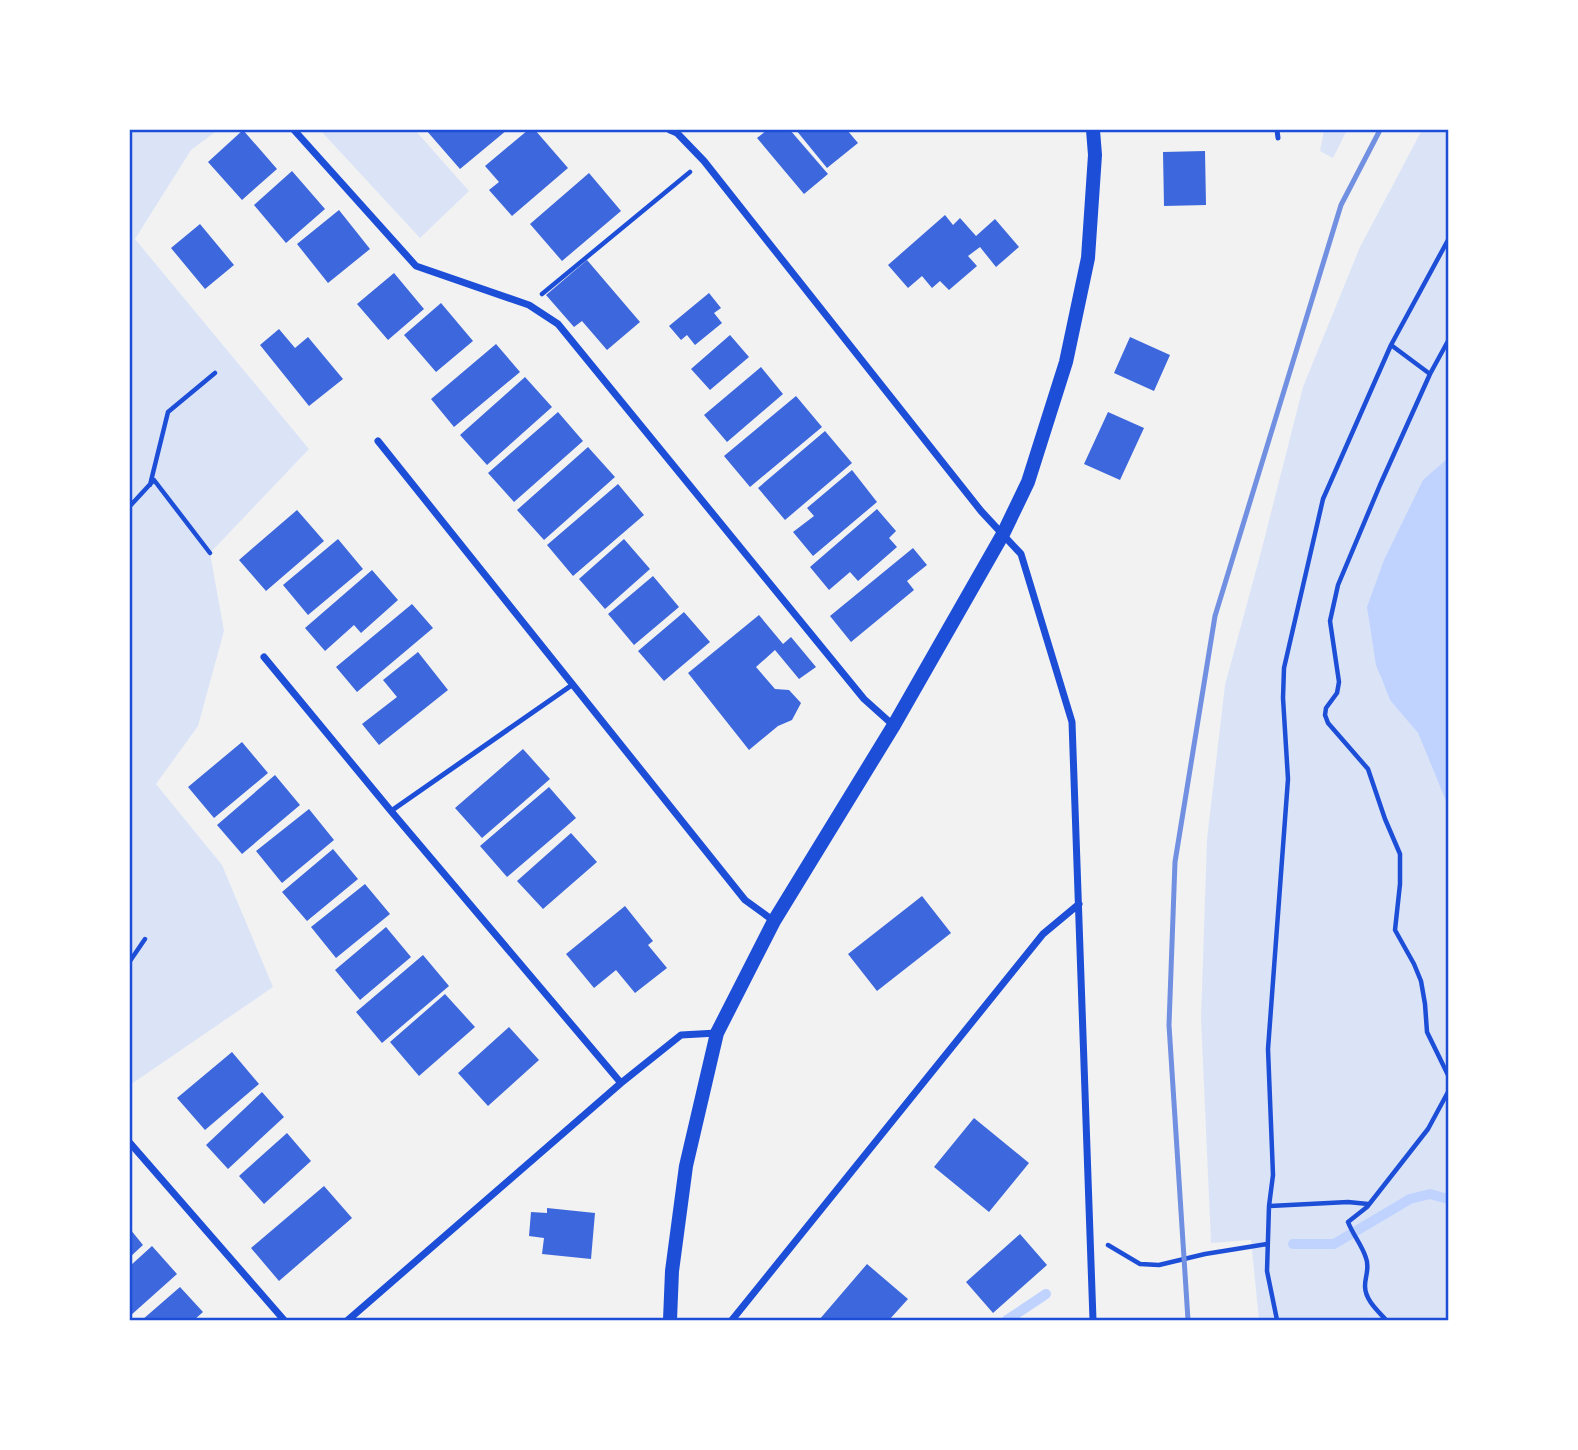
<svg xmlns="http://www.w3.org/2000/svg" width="1578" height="1450" font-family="'Golos Text',sans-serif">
  <rect width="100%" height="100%" fill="#f2f2f2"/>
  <path fill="#dbe4f7" d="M 130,130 L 218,130 L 191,150 L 135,239 L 309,449 L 210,553 L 224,631 L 198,726 L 156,784 L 222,865 L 273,987 L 130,1085 Z
    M 320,130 L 415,130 L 469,191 L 420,238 Z
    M 1324,130 L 1347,130 L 1333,158 L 1320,151 Z
    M 1422,130 L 1448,130 L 1448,458 L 1438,467 L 1380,676 L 1390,699 L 1418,733 L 1448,806 L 1448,1320 L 1259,1320 L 1251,1240 L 1211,1243 L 1201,1018 L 1207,839 L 1225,685 L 1262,548 L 1303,387 L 1360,247 Z"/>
  <path fill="#bfd3fe" d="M 1448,458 L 1448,806 L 1418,733 L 1390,700 L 1376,665 L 1367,607 L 1384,560 L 1423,480 Z"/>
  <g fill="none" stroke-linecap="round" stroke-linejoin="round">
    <path stroke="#bfd3fe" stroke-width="10" d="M 1293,1244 L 1334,1244 L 1410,1199 L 1430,1194 L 1448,1199
      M 1007,1320 L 1046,1294"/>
  </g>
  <path fill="#3d67dc" d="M 243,130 L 277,169 L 242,200 L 208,162 Z
    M 426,130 L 507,130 L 460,169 Z
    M 528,130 L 535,130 L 568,168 L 512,216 L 489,190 L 499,182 L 485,166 Z
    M 767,130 L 790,130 L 828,174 L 804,194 L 757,138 Z
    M 796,130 L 847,130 L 858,143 L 827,168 Z
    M 1205,151 L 1206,205 L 1164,206 L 1163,152 Z
    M 292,171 L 325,209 L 286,243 L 254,205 Z
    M 589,173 L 621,211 L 562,261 L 530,224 Z
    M 339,210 L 370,249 L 328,283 L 297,244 Z
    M 945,215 L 953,225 L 960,218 L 976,236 L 995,219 L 1019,247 L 996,267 L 980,247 L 968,256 L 977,266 L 949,290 L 940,281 L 932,288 L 922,276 L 908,288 L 888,265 Z
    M 200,224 L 234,265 L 205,289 L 171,248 Z
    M 587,260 L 640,322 L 607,350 L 582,321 L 574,327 L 546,295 Z
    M 394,273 L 424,309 L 388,340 L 357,304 Z
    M 709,293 L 721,308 L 714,313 L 722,323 L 695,345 L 687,335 L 681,340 L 669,326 Z
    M 441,303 L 473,341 L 436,372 L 404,335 Z
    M 279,329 L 295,348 L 308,337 L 343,379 L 309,406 L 260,345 Z
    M 730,335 L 749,357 L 710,390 L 691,369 Z
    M 1130,337 L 1170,355 L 1154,391 L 1114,373 Z
    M 496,344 L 520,372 L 454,427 L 431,399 Z
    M 761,367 L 783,394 L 727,442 L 704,415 Z
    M 525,377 L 552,407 L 487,465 L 460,435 Z
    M 796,396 L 822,427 L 750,487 L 724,456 Z
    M 558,412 L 583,441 L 514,502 L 488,473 Z
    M 1108,412 L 1144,428 L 1120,480 L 1084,464 Z
    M 825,431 L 852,463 L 785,520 L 758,488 Z
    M 588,447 L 615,477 L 544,540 L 517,510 Z
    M 852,470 L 877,502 L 813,556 L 793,532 L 814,516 L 807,508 Z
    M 618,484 L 644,515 L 573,576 L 547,545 Z
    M 877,509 L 896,531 L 889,538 L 897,547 L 858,581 L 850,572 L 829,590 L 810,567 Z
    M 297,510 L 324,541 L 266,591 L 239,560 Z
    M 338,539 L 363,569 L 308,615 L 283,585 Z
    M 624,539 L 650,569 L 605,609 L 579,579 Z
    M 913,548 L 927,565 L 907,581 L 914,590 L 851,642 L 830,616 Z
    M 372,570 L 398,600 L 361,633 L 354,625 L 325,651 L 305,628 Z
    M 653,576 L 679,607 L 634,645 L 608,614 Z
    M 412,604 L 433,628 L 357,692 L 336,667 Z
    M 684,612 L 710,642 L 664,681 L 638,651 Z
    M 759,615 L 783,644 L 791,637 L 816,667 L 799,679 L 775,650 L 756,667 L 775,689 L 789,690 L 801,703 L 792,720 L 778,726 L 749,750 L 688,673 Z
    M 418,652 L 448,690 L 379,745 L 362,724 L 397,697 L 383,680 Z
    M 242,742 L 268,773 L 214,818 L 188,787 Z
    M 523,749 L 550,779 L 482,838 L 455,808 Z
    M 275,775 L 300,805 L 242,854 L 217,825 Z
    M 549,787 L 576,818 L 507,877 L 480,846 Z
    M 309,809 L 334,840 L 282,883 L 256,851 Z
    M 571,833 L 597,862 L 543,909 L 517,881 Z
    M 333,849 L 358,879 L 307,921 L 282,892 Z
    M 365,884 L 390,914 L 336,958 L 311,927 Z
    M 922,896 L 951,933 L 877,991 L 848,954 Z
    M 625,906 L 653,941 L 648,945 L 667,968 L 635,993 L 616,970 L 594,988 L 566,954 Z
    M 386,927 L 411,957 L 360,1000 L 335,970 Z
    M 423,955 L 449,986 L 382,1043 L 356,1012 Z
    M 445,994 L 475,1027 L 419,1076 L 390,1042 Z
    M 509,1027 L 539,1060 L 488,1106 L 458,1073 Z
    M 232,1052 L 259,1084 L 205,1130 L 177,1098 Z
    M 262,1092 L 284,1117 L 228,1169 L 206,1145 Z
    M 974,1118 L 1029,1163 L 989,1212 L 934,1167 Z
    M 287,1133 L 311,1161 L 264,1204 L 239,1176 Z
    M 324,1186 L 352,1218 L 279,1281 L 251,1248 Z
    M 547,1208 L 595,1213 L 591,1259 L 542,1254 L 544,1238 L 529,1236 L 531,1212 L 547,1213 Z
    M 130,1229 L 143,1245 L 130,1257 Z
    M 1020,1234 L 1047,1265 L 993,1313 L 966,1282 Z
    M 152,1246 L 177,1274 L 130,1316 L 130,1266 Z
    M 867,1264 L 908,1299 L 889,1320 L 819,1320 Z
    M 180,1287 L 203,1312 L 194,1320 L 142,1320 Z"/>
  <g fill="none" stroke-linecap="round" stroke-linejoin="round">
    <path stroke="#1d4ed8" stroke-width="4.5" d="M 542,294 L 690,172
      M 1448,341 L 1430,374 L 1380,485 L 1338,585 L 1330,621 L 1339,682 L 1337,693 L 1326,708 L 1325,715 L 1328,723 L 1368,769 L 1385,819 L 1400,854 L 1400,884 L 1395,930 L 1414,964 L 1421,981 L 1425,1004 L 1427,1032 L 1448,1075
      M 1391,345 L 1430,374
      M 150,485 L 168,412 L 215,373
      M 130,506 L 154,480 L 210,553
      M 130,961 L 145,939
      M 1269,1206 L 1348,1202 L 1368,1204
      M 1108,1245 L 1140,1264 L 1159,1265 L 1205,1254 L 1267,1244
      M 1277,1320 L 1267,1271 L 1269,1206 L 1273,1175 L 1268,1049 L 1288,779 L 1283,698 L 1284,668 L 1323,499 L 1391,345 L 1448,240
      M 1386,1320 C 1378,1311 1365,1300 1365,1286 C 1365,1276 1370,1268 1366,1258 C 1362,1245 1353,1235 1348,1222 L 1367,1207 L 1428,1129 L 1448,1092"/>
    <path stroke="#1d4ed8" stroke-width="5" d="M 1277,130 L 1278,138
      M 391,811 L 572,685"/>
    <path stroke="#1d4ed8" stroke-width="7" d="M 294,130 L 416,266 L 529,305 L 558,324 L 864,699 L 893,725
      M 670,130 L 677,133 L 704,161 L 981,511 L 1021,554 L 1072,722 L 1093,1320
      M 378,441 L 745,900 L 774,921
      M 264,657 L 391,811 L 621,1083
      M 130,1143 L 284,1320
      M 348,1320 L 621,1083 L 681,1035 L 717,1033
      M 732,1320 L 1043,934 L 1079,904"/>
    <path stroke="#1d4ed8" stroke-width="14" d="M 670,1320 L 672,1271 L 686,1166 L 717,1033 L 774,921 L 894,725 L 1003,534 L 1028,482 L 1066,362 L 1088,258 L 1095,155 L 1093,130"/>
    <path stroke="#7290e2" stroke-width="5" d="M 1188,1320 L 1169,1025 L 1175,862 L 1215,616 L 1341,205 L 1380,130"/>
  </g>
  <rect width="1578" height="1450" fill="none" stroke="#ffffff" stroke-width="262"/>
  <rect x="131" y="131" width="1316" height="1188" fill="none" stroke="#1d4ed8" stroke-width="2.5"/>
</svg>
